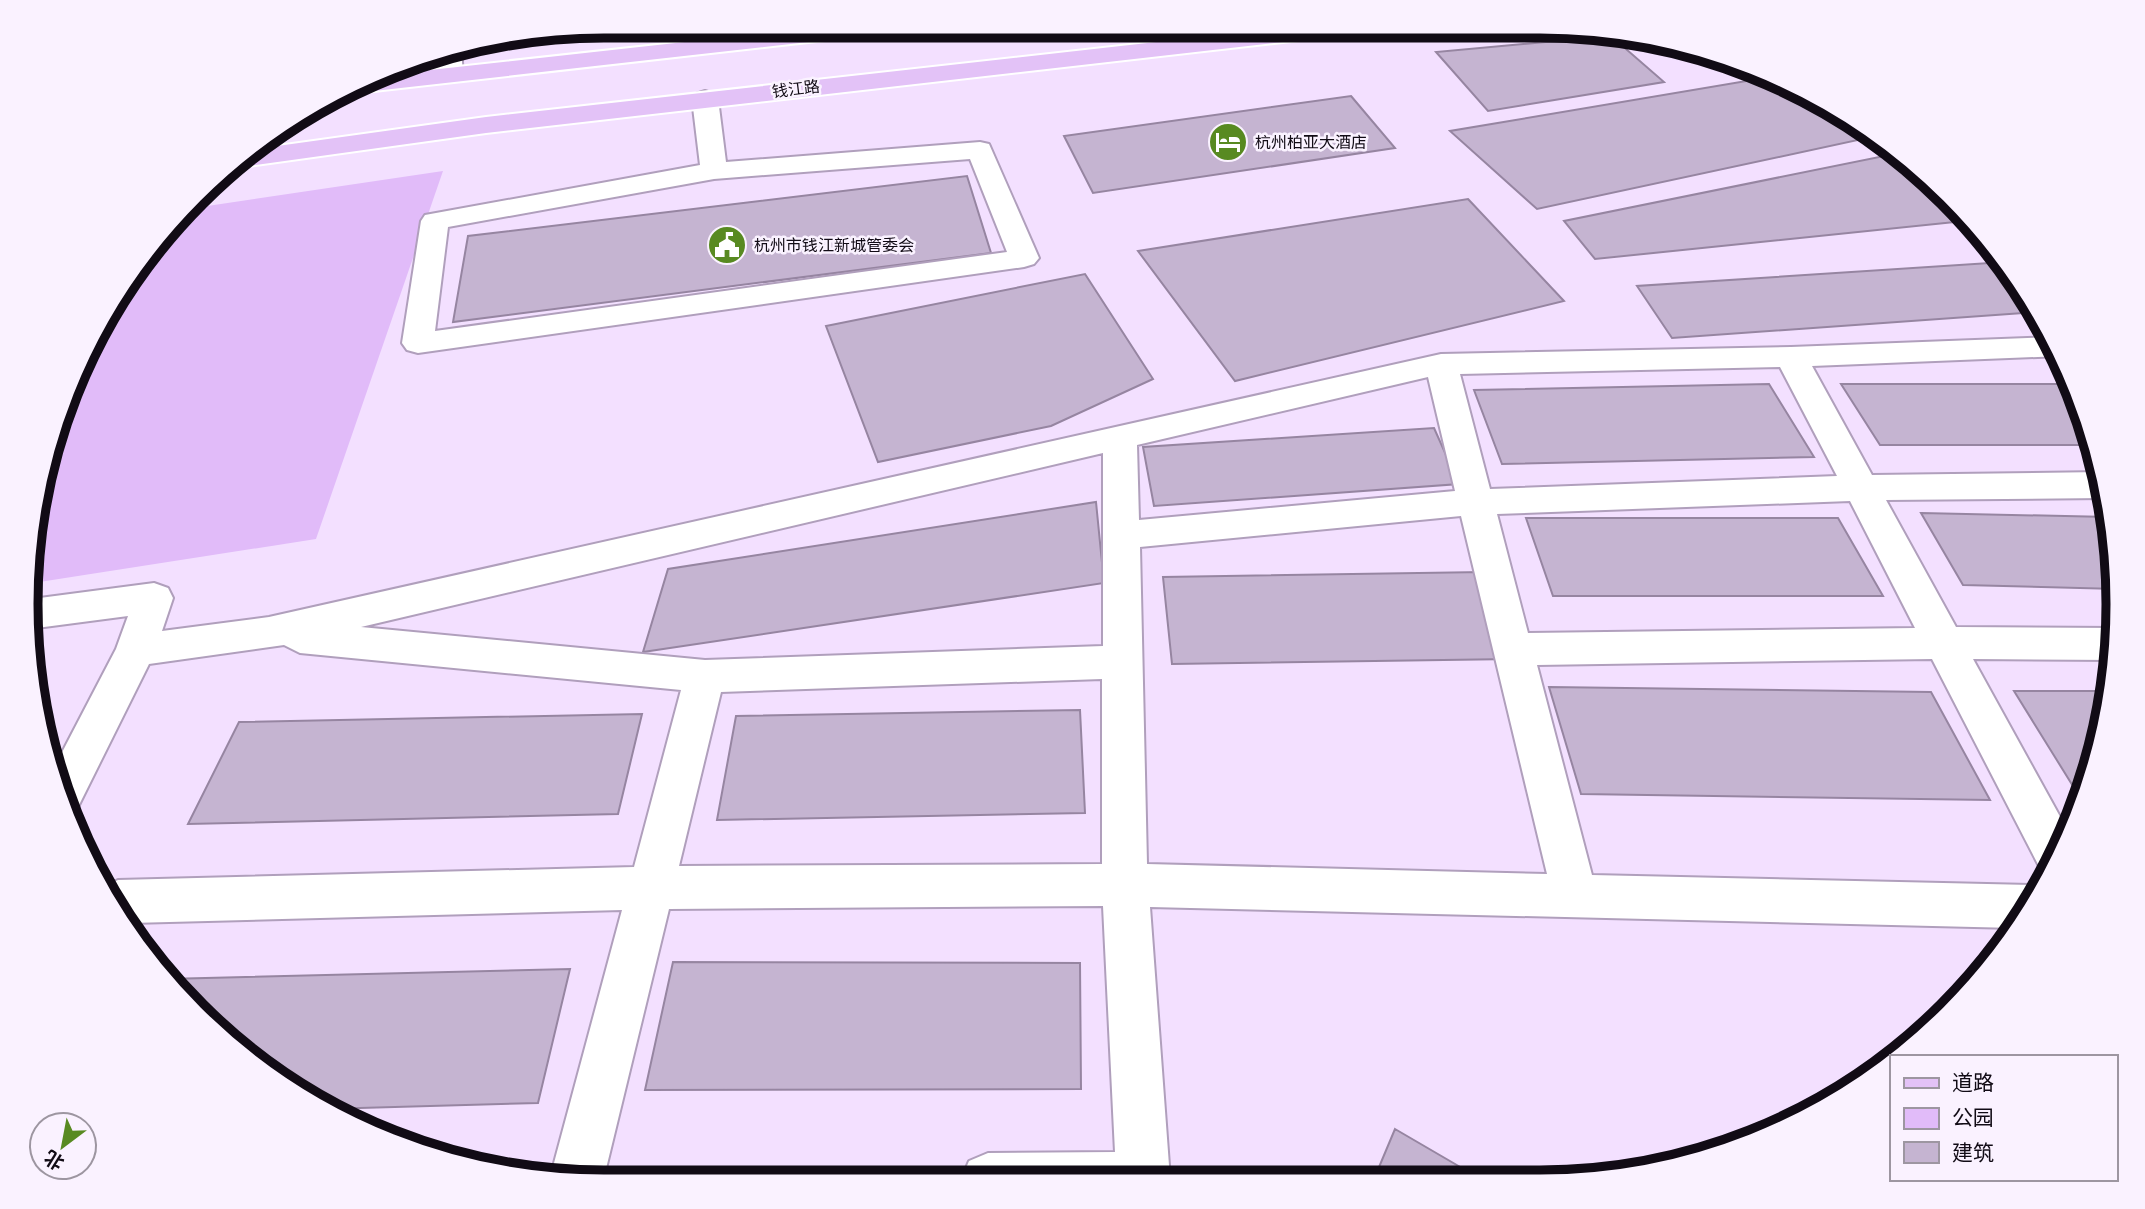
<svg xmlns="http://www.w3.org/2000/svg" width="2145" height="1209" font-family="Rubik,'Noto Sans SC',sans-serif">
  <rect width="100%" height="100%" fill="#f3e0ff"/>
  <path fill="#e1bbf9" d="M 443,171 L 316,539 L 33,583 L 46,454 L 124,283 L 194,208 Z"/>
  <path fill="#c5b4d1" stroke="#9685a1" stroke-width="2" d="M 1611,36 L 1664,82 L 1488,111 L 1436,52 Z
    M 1770,77 L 1819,99 L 1858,140 L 1537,209 L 1450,131 Z
    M 1351,96 L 1395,148 L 1093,193 L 1064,136 Z
    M 1884,156 L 1955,222 L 1595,259 L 1564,221 Z
    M 967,176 L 991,253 L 453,322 L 468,236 Z
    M 1468,199 L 1564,301 L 1235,381 L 1138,251 Z
    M 2005,262 L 2037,312 L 1672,338 L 1637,286 Z
    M 1085,274 L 1153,379 L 1051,426 L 878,462 L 826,326 Z
    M 1769,384 L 1814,457 L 1502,464 L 1474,390 Z
    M 1841,384 L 2072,384 L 2095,445 L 1880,445 Z
    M 1434,428 L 1459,484 L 1154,506 L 1143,447 Z
    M 1096,502 L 1104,583 L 643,652 L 668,569 Z
    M 1921,513 L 2109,517 L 2118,567 L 2117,589 L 1963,585 Z
    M 1526,518 L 1838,518 L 1883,596 L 1553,596 Z
    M 1484,572 L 1512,659 L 1172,664 L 1163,577 Z
    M 1549,687 L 1931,692 L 1990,800 L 1581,794 Z
    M 2014,691 L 2111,691 L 2088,791 L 2076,791 Z
    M 1080,710 L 1085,813 L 717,820 L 736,716 Z
    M 642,714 L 618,814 L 188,824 L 239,722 Z
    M 673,962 L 1080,963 L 1081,1089 L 645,1090 Z
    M 570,969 L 538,1103 L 324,1109 L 315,1105 L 169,985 L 166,979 Z
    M 1395,1129 L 1479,1178 L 1374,1179 Z"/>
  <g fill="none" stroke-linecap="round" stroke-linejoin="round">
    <defs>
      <path id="minor" d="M 461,50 L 463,74 L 460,79 L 451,81 L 442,79 L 439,74 L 439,54 Z
        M 705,91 L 714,94 L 718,99 L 726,162 L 980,142 L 989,144 L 1039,258 L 1034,264 L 1024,267 L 418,353 L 407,350 L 402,343 L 421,221 L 425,215 L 700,165 L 692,99 L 696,94 ZM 970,159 L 1007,252 L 435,331 L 448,227 L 714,179 Z
        M 2052,337 L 2062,356 L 1812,366 L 1872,475 L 2102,472 L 2104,498 L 1886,500 L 1956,627 L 2115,628 L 2114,660 L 1973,659 L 2069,833 L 2050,875 L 2042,872 L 1932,659 L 1537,665 L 1592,875 L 2031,885 L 2043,890 L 2015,928 L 1150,907 L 1170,1179 L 961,1180 L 969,1161 L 988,1153 L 1115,1152 L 1103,906 L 669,909 L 603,1181 L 567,1182 L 550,1178 L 622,910 L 131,923 L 107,885 L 118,880 L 634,867 L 681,690 L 300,653 L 284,645 L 149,664 L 78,807 L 67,811 L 56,764 L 116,649 L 128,616 L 29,629 L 32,599 L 154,583 L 168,588 L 173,598 L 162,631 L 269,617 L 1441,354 L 1791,347 ZM 1780,367 L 1837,476 L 1490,489 L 1460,374 ZM 1428,377 L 1455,491 L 1139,520 L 1137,445 ZM 1103,453 L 1103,646 L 705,660 L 361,627 ZM 1850,501 L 1915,628 L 1528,633 L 1497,514 ZM 1461,516 L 1547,874 L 1147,864 L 1140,547 ZM 1102,679 L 1102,864 L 679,866 L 721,692 Z"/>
      <path id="major" d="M 821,27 L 891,27 L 887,32 L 879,34 L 365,92 L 356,90 L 384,75 Z
        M 1290,27 L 1364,27 L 1361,32 L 1353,34 L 486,133 L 241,167 L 234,165 L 249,150 L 486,117 Z"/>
    </defs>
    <use href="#minor" stroke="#b09fbc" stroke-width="4"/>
    <use href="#major" stroke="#fff" stroke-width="4"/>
    <use href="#minor" fill="#fff" fill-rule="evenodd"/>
    <use href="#major" fill="#e3c2f7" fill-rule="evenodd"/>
  </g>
  <defs>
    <symbol id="hotel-disc" viewBox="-11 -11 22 22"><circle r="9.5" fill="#588a21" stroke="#faf2ff"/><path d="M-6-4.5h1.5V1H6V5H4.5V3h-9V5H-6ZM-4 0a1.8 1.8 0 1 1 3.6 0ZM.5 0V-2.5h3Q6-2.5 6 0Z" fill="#fff"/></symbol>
    <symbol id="civic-disc" viewBox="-11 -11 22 22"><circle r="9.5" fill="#588a21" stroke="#faf2ff"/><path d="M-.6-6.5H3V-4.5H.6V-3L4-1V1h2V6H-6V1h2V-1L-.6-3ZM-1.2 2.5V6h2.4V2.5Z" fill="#fff"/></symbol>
  </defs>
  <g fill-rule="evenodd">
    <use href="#hotel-disc" x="1206" y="120" width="44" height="44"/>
    <use href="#civic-disc" x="705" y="223" width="44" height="44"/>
  </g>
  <g text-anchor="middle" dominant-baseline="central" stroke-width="5" stroke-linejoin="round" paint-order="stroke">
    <g font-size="16" fill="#110b15" stroke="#faf2ff">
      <text transform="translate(796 89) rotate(-7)">钱江路</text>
    </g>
    <g font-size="16" fill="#110b15" stroke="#faf2ff" text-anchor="start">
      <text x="1255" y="142">杭州柏亚大酒店</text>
      <text x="754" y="245">杭州市钱江新城管委会</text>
    </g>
  </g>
  <path d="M0 0H2145V1209H0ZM604 38H1540A566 566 0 0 1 2106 604V604A566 566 0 0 1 1540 1170H604A566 566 0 0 1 38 604V604A566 566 0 0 1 604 38Z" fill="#faf2ff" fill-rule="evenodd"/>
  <path fill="none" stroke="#110b15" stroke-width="9" d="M604 38H1540A566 566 0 0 1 2106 604V604A566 566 0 0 1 1540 1170H604A566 566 0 0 1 38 604V604A566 566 0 0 1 604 38Z"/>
  <rect x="1890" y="1055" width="228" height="126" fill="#faf2ff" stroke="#9d96a1" stroke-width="2"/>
  <rect x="1904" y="1078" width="35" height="10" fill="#e3c2f7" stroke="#9d96a1" stroke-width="2"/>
  <text x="1952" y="1090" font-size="21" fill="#110b15">道路</text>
  <rect x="1904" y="1108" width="35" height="21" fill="#e1bbf9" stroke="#9d96a1" stroke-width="2"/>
  <text x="1952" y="1125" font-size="21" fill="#110b15">公园</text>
  <rect x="1904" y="1142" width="35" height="21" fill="#c5b4d1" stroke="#9d96a1" stroke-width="2"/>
  <text x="1952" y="1160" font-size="21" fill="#110b15">建筑</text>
  <g transform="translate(63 1146) rotate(212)"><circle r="33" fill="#faf2ff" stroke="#9d96a1" stroke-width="2"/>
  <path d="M0-5L12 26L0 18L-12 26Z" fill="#588a21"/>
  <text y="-10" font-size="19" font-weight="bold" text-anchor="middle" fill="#110b15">北</text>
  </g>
</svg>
